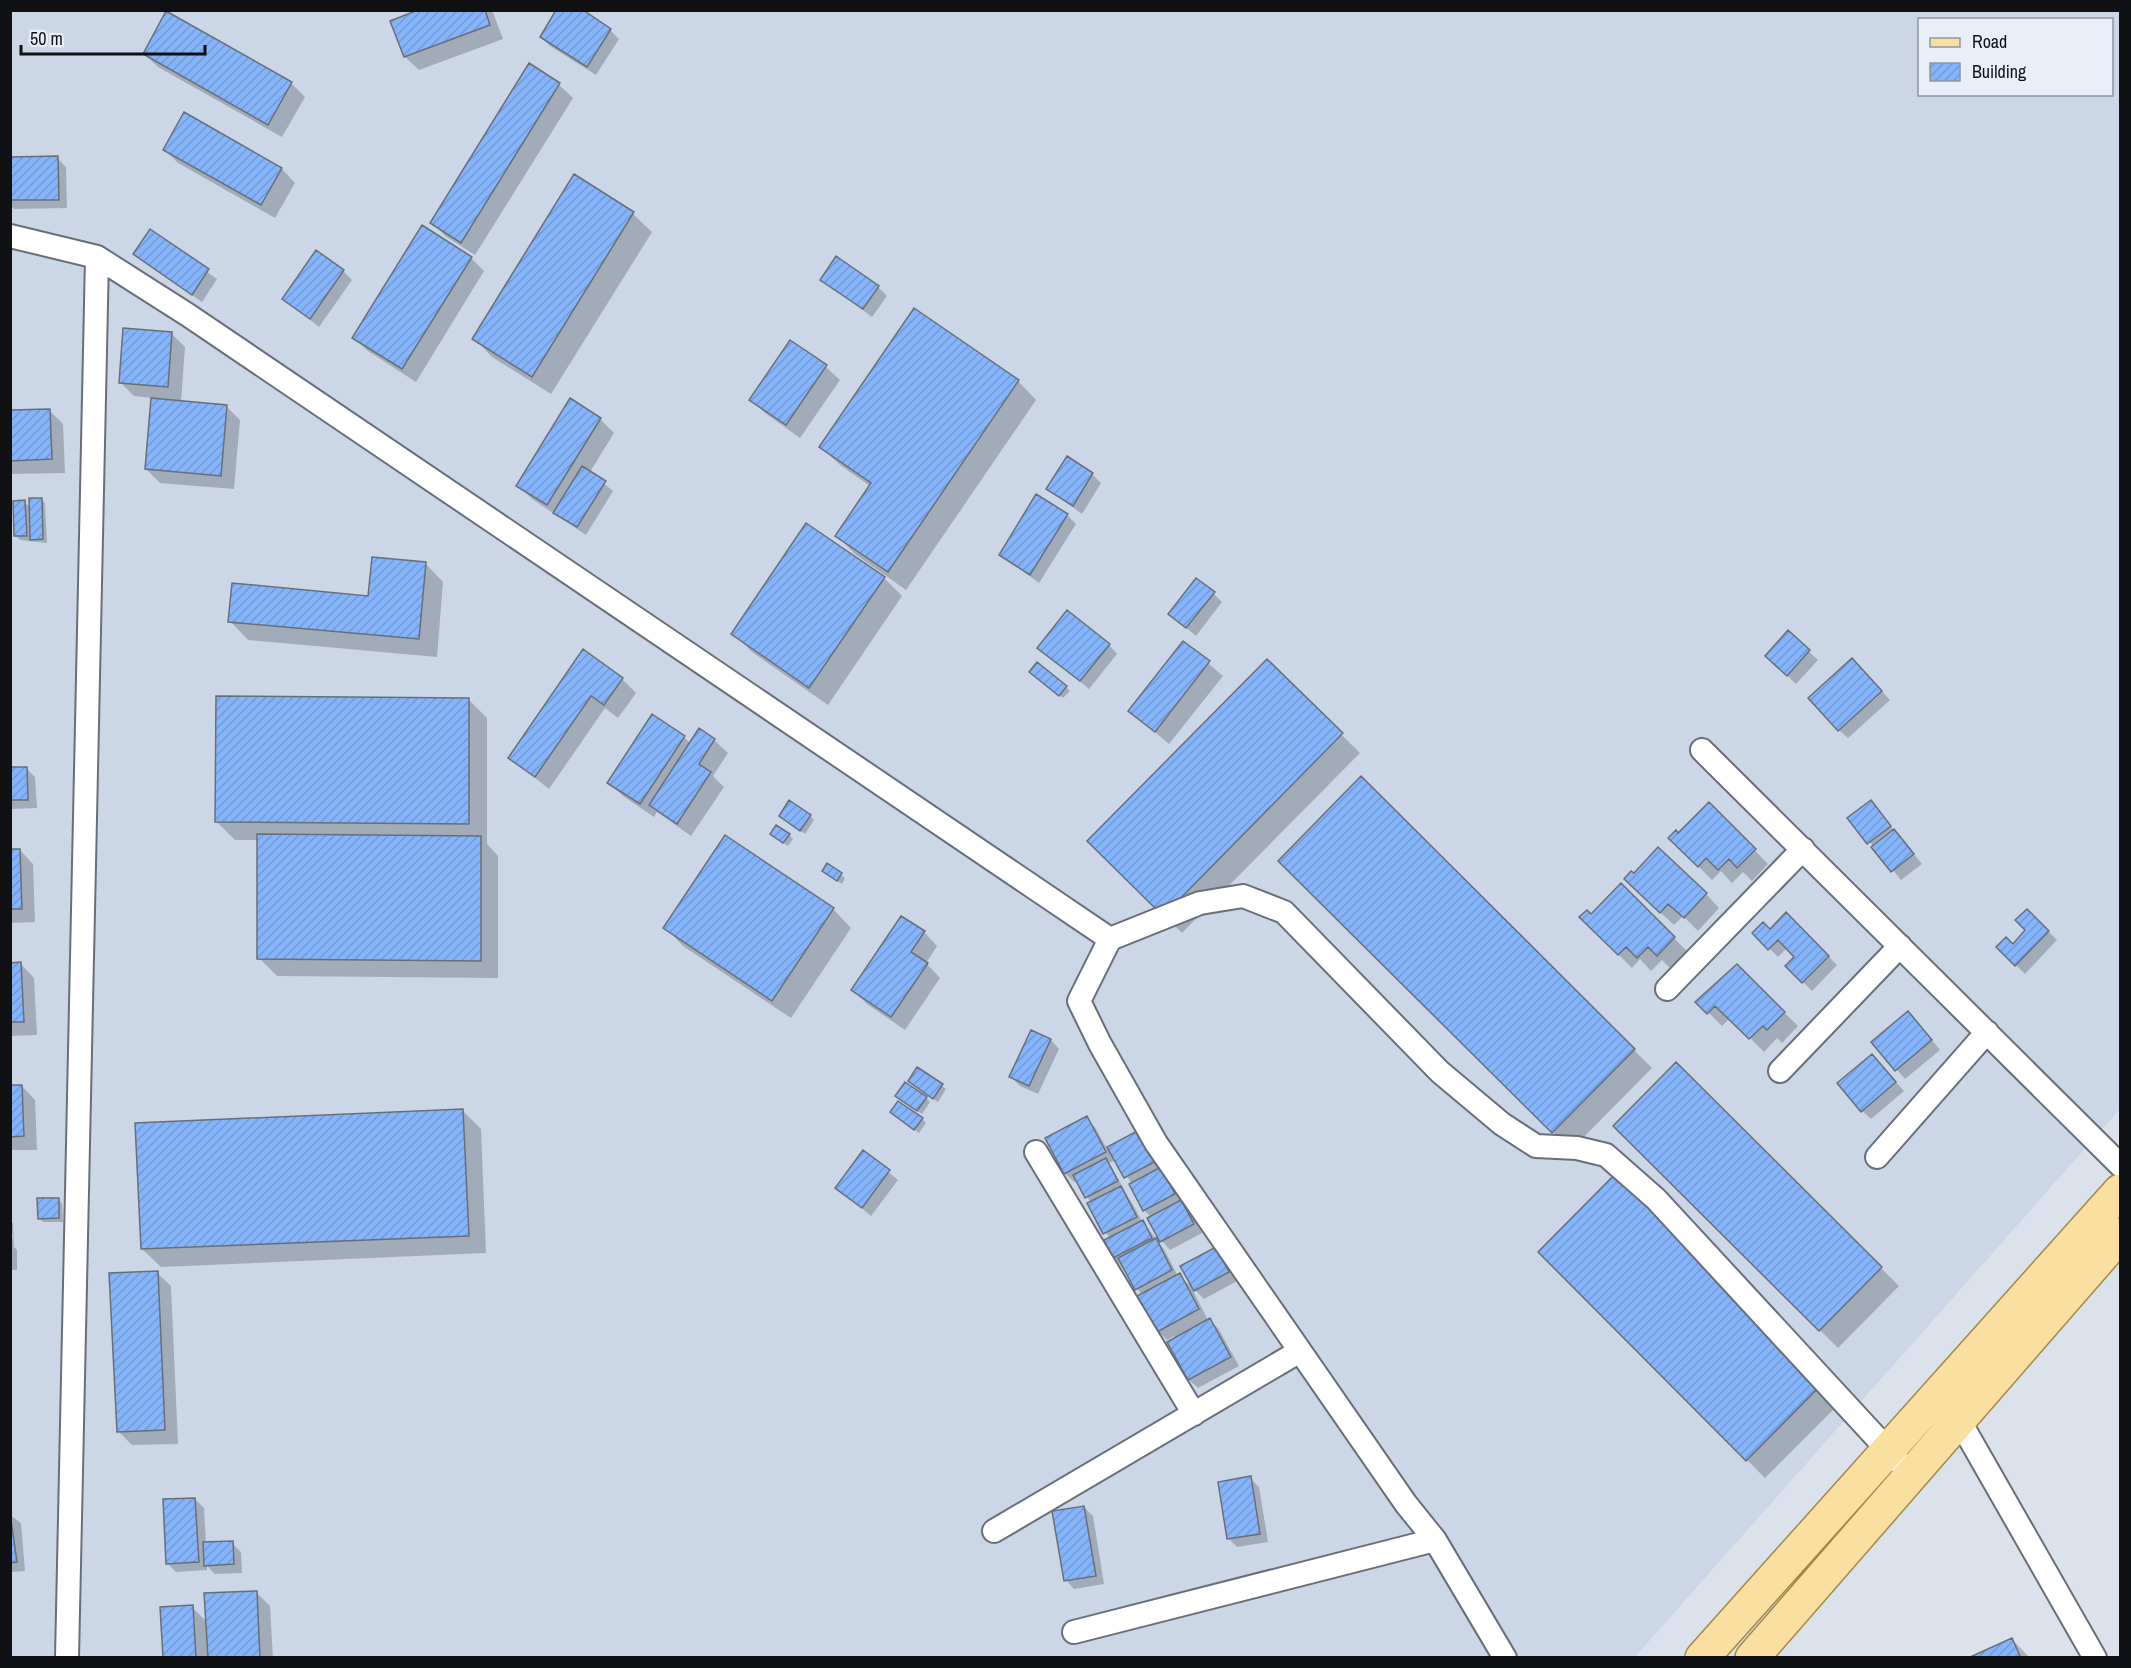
<svg xmlns="http://www.w3.org/2000/svg" width="2131" height="1668" font-family="'Archivo Narrow',sans-serif">
  <defs>
    <pattern id="building-hatch" width="6" height="6" patternUnits="userSpaceOnUse" patternTransform="scale(1.5)"><rect width="6" height="6" fill="#85b4fb"/><path d="M-1 1l2-2M0 6l6-6M5 7l2-2" fill="none" stroke="#729ad6"/></pattern>
  </defs>
  <rect width="100%" height="100%" fill="#dbe2ec"/>
  <path fill="#cbd7e7" fill-rule="evenodd" d="M 11,11 L 2120,11 L 2120,1109 L 1635,1657 L 11,1658 ZM 1920,20 L 2112,20 L 2112,94 L 1920,94 Z"/>
  <path fill="#0003" d="M 422,10 L 492,10 L 503,39 L 419,70 L 405,57 L 392,22 Z
    M 610,30 L 619,39 L 596,75 L 550,46 L 541,37 Z
    M 144,54 L 291,83 L 305,97 L 282,137 L 158,67 Z
    M 529,65 L 559,85 L 573,98 L 475,255 L 445,236 L 432,222 Z
    M 184,114 L 282,169 L 295,183 L 275,218 L 178,163 L 164,149 Z
    M 10,158 L 57,158 L 66,167 L 67,208 L 14,209 L 10,205 Z
    M 574,176 L 633,214 L 652,232 L 551,394 L 492,357 L 474,338 Z
    M 150,231 L 217,279 L 202,302 L 134,254 Z
    M 471,258 L 484,271 L 416,382 L 368,351 L 354,338 Z
    M 343,271 L 352,280 L 319,327 L 284,299 Z
    M 822,280 L 878,287 L 887,296 L 872,317 Z
    M 172,334 L 185,347 L 181,402 L 226,406 L 240,420 L 234,489 L 160,483 L 146,469 L 152,398 L 134,396 L 120,382 Z
    M 791,342 L 826,367 L 840,380 L 800,438 L 765,413 L 751,400 Z
    M 1018,381 L 1036,400 L 906,590 L 855,554 L 837,536 L 870,486 L 840,465 L 821,447 Z
    M 571,400 L 600,419 L 614,433 L 590,472 L 613,491 L 586,535 L 532,499 L 518,485 Z
    M 49,410 L 63,424 L 65,473 L 10,474 L 10,411 Z
    M 1092,474 L 1101,483 L 1082,514 L 1048,489 Z
    M 41,499 L 45,503 L 47,543 L 20,540 L 16,536 L 24,502 L 31,508 Z
    M 1067,515 L 1076,524 L 1039,583 L 1001,555 Z
    M 425,563 L 443,582 L 437,657 L 248,640 L 230,621 L 369,597 Z
    M 884,578 L 902,596 L 828,705 L 752,652 L 733,633 Z
    M 1214,594 L 1222,602 L 1196,636 L 1170,614 Z
    M 1788,632 L 1818,660 L 1796,684 L 1776,665 Z
    M 1184,643 L 1223,676 L 1169,744 L 1130,711 Z
    M 1109,645 L 1117,654 L 1089,689 L 1039,648 Z
    M 583,652 L 622,679 L 636,693 L 618,718 L 605,708 L 549,789 L 509,757 Z
    M 1267,661 L 1360,753 L 1182,933 L 1089,841 Z
    M 1860,668 L 1890,700 L 1848,738 L 1839,730 Z
    M 1035,676 L 1066,687 L 1070,691 L 1063,698 Z
    M 469,700 L 487,718 L 487,844 L 498,856 L 498,978 L 277,976 L 259,958 L 259,840 L 235,840 L 217,822 Z
    M 684,737 L 690,743 L 714,740 L 728,753 L 713,776 L 724,787 L 691,836 L 657,812 L 654,817 L 623,796 L 609,783 Z
    M 26,768 L 35,777 L 37,808 L 10,809 L 10,769 Z
    M 1361,778 L 1652,1068 L 1571,1150 L 1280,861 Z
    M 1871,802 L 1922,864 L 1901,880 L 1850,818 Z
    M 1709,804 L 1768,864 L 1752,881 L 1743,872 L 1732,883 L 1721,871 L 1712,880 L 1670,838 L 1678,835 Z
    M 810,816 L 814,820 L 805,834 L 785,820 Z
    M 771,834 L 789,835 L 793,839 L 788,846 Z
    M 20,850 L 33,864 L 35,922 L 10,923 L 10,851 Z
    M 828,865 L 845,878 L 842,884 L 828,875 Z
    M 1621,886 L 1688,952 L 1671,969 L 1662,960 L 1651,971 L 1640,959 L 1632,968 L 1581,917 L 1591,916 Z
    M 1639,893 L 1706,894 L 1719,908 L 1698,931 L 1683,916 L 1674,925 Z
    M 833,909 L 851,928 L 791,1018 L 683,946 L 665,927 Z
    M 2027,911 L 2057,940 L 2025,974 L 1998,947 L 2013,946 L 2028,930 Z
    M 1786,914 L 1837,965 L 1812,991 L 1787,966 L 1796,957 L 1787,948 L 1778,957 L 1754,933 L 1770,931 Z
    M 924,932 L 937,946 L 926,963 L 940,978 L 905,1030 L 867,1004 L 853,990 Z
    M 10,964 L 21,964 L 34,978 L 37,1035 L 10,1036 Z
    M 1737,966 L 1798,1026 L 1782,1043 L 1777,1038 L 1764,1052 L 1730,1018 L 1722,1026 L 1698,1002 Z
    M 1917,1022 L 1940,1050 L 1905,1079 L 1873,1042 Z
    M 1032,1032 L 1051,1040 L 1059,1049 L 1038,1094 L 1020,1086 L 1011,1077 Z
    M 1872,1056 L 1904,1091 L 1871,1119 L 1862,1111 Z
    M 1676,1064 L 1899,1286 L 1838,1348 L 1615,1126 Z
    M 918,1069 L 946,1089 L 938,1102 L 909,1081 Z
    M 10,1086 L 22,1086 L 35,1100 L 37,1150 L 10,1150 Z
    M 926,1098 L 930,1102 L 922,1114 L 901,1100 Z
    M 463,1111 L 481,1129 L 486,1253 L 161,1267 L 142,1249 Z
    M 896,1116 L 922,1119 L 926,1123 L 919,1133 Z
    M 1086,1118 L 1095,1127 L 1107,1149 L 1141,1131 L 1202,1233 L 1170,1250 L 1162,1241 L 1151,1217 L 1144,1210 L 1132,1184 L 1116,1160 L 1109,1163 L 1142,1221 L 1164,1249 L 1178,1276 L 1190,1285 L 1208,1320 L 1218,1328 L 1239,1366 L 1198,1388 L 1189,1380 L 1169,1342 L 1175,1338 L 1174,1336 L 1167,1340 L 1158,1331 L 1142,1295 L 1114,1257 L 1110,1239 L 1089,1204 L 1091,1203 L 1077,1180 L 1074,1182 L 1065,1173 Z
    M 864,1152 L 898,1180 L 871,1216 L 837,1187 Z
    M 58,1199 L 62,1203 L 63,1222 L 43,1222 L 39,1218 Z
    M 10,1221 L 13,1223 L 14,1247 L 17,1250 L 17,1270 L 10,1270 L 10,1238 L 13,1238 Z
    M 1215,1249 L 1224,1258 L 1237,1281 L 1204,1299 L 1194,1289 Z
    M 1540,1252 L 1846,1397 L 1765,1478 Z
    M 157,1273 L 171,1286 L 178,1444 L 132,1445 L 118,1431 Z
    M 1250,1478 L 1259,1487 L 1268,1542 L 1237,1547 L 1228,1538 Z
    M 195,1499 L 204,1508 L 206,1544 L 232,1543 L 241,1552 L 242,1573 L 215,1574 L 207,1566 L 207,1570 L 176,1572 L 167,1563 Z
    M 1084,1507 L 1093,1516 L 1104,1584 L 1074,1589 L 1066,1580 Z
    M 10,1515 L 21,1523 L 25,1571 L 10,1572 Z
    M 256,1592 L 270,1606 L 273,1658 L 165,1658 L 192,1607 L 207,1622 Z
    M 2012,1639 L 2030,1658 L 1971,1658 Z"/>
  <path fill="url(#building-hatch)" stroke="#696f77" stroke-width="1.5" d="M 418,10 L 485,10 L 490,25 L 404,57 L 390,21 Z
    M 556,10 L 583,10 L 611,29 L 587,67 L 540,37 Z
    M 166,11 L 292,82 L 268,125 L 143,54 Z
    M 529,63 L 560,83 L 461,243 L 430,223 Z
    M 184,112 L 282,168 L 261,205 L 163,150 Z
    M 58,156 L 59,200 L 10,200 L 10,157 Z
    M 574,174 L 634,212 L 532,377 L 472,339 Z
    M 422,225 L 472,257 L 402,369 L 352,338 Z
    M 150,229 L 209,269 L 192,295 L 133,254 Z
    M 316,250 L 344,270 L 310,319 L 282,299 Z
    M 836,256 L 879,286 L 863,309 L 820,280 Z
    M 914,308 L 1019,380 L 888,572 L 835,536 L 871,483 L 819,447 Z
    M 123,328 L 172,332 L 168,387 L 119,383 Z
    M 790,340 L 827,365 L 786,425 L 749,400 Z
    M 151,398 L 227,405 L 221,476 L 145,469 Z
    M 570,398 L 601,418 L 547,505 L 516,486 Z
    M 50,409 L 52,459 L 10,461 L 10,410 Z
    M 1067,456 L 1093,473 L 1073,506 L 1046,489 Z
    M 582,466 L 606,481 L 577,527 L 553,513 Z
    M 1036,494 L 1068,514 L 1030,575 L 999,555 Z
    M 29,498 L 42,498 L 43,539 L 30,540 Z
    M 25,500 L 27,536 L 14,536 L 13,501 Z
    M 806,523 L 885,577 L 809,688 L 731,634 Z
    M 372,557 L 426,562 L 419,639 L 228,622 L 232,583 L 368,596 Z
    M 1196,578 L 1215,592 L 1186,628 L 1168,614 Z
    M 1067,610 L 1110,644 L 1080,681 L 1037,648 Z
    M 1788,630 L 1810,650 L 1787,676 L 1765,656 Z
    M 1183,641 L 1210,661 L 1155,732 L 1128,711 Z
    M 583,649 L 623,678 L 604,705 L 591,696 L 535,777 L 508,758 Z
    M 1852,658 L 1882,691 L 1838,731 L 1808,698 Z
    M 1267,659 L 1343,733 L 1163,916 L 1087,841 Z
    M 1037,662 L 1067,686 L 1059,696 L 1029,672 Z
    M 216,696 L 469,698 L 469,824 L 215,822 Z
    M 652,714 L 685,736 L 640,804 L 607,783 Z
    M 699,728 L 715,739 L 699,764 L 711,772 L 677,824 L 649,805 Z
    M 10,767 L 27,767 L 28,800 L 10,800 Z
    M 1361,776 L 1635,1049 L 1552,1133 L 1278,861 Z
    M 789,800 L 811,815 L 800,831 L 779,816 Z
    M 1871,800 L 1891,826 L 1867,844 L 1847,818 Z
    M 1709,802 L 1756,849 L 1737,868 L 1729,859 L 1718,870 L 1706,858 L 1698,867 L 1668,838 L 1676,830 L 1678,833 Z
    M 776,825 L 790,834 L 783,843 L 770,834 Z
    M 1894,829 L 1914,854 L 1891,872 L 1871,847 Z
    M 257,834 L 481,836 L 481,961 L 257,959 Z
    M 725,835 L 834,908 L 772,1001 L 663,928 Z
    M 1658,847 L 1707,893 L 1684,918 L 1668,904 L 1660,913 L 1624,879 L 1631,871 L 1634,873 Z
    M 10,849 L 20,849 L 22,909 L 10,909 Z
    M 827,863 L 842,873 L 837,881 L 822,871 Z
    M 1621,883 L 1675,937 L 1657,956 L 1648,947 L 1637,958 L 1626,947 L 1618,955 L 1579,917 L 1587,910 L 1591,914 Z
    M 2027,909 L 2049,931 L 2015,966 L 1996,947 L 2006,937 L 2013,944 L 2025,930 L 2015,920 Z
    M 1786,912 L 1829,956 L 1802,983 L 1785,966 L 1794,957 L 1778,940 L 1768,950 L 1752,933 L 1763,922 L 1770,929 Z
    M 901,916 L 925,931 L 911,952 L 928,963 L 891,1017 L 851,990 Z
    M 21,962 L 24,1022 L 10,1022 L 10,963 Z
    M 1737,964 L 1785,1012 L 1767,1030 L 1763,1026 L 1749,1039 L 1715,1006 L 1707,1014 L 1695,1002 Z
    M 1908,1011 L 1932,1040 L 1895,1071 L 1871,1042 Z
    M 1031,1030 L 1051,1039 L 1029,1086 L 1009,1077 Z
    M 1872,1054 L 1896,1082 L 1861,1112 L 1837,1083 Z
    M 1676,1062 L 1882,1267 L 1819,1331 L 1613,1126 Z
    M 917,1067 L 943,1084 L 933,1099 L 908,1081 Z
    M 905,1082 L 927,1097 L 917,1111 L 895,1096 Z
    M 10,1085 L 22,1085 L 24,1136 L 10,1137 Z
    M 898,1101 L 923,1118 L 914,1130 L 890,1112 Z
    M 463,1109 L 469,1236 L 141,1249 L 135,1123 Z
    M 1087,1116 L 1106,1152 L 1064,1174 L 1045,1138 Z
    M 1141,1129 L 1158,1160 L 1124,1178 L 1107,1147 Z
    M 863,1150 L 890,1170 L 862,1208 L 835,1188 Z
    M 1106,1158 L 1118,1181 L 1085,1198 L 1073,1175 Z
    M 1161,1167 L 1175,1194 L 1143,1211 L 1129,1184 Z
    M 1620,1169 L 1828,1378 L 1746,1461 L 1538,1252 Z
    M 1121,1186 L 1137,1217 L 1103,1234 L 1087,1203 Z
    M 37,1198 L 59,1198 L 59,1218 L 38,1219 Z
    M 1181,1200 L 1194,1224 L 1160,1242 L 1147,1218 Z
    M 1143,1220 L 1152,1238 L 1113,1258 L 1104,1240 Z
    M 1156,1238 L 1172,1270 L 1135,1290 L 1118,1258 Z
    M 1216,1247 L 1229,1272 L 1194,1291 L 1180,1266 Z
    M 158,1271 L 165,1430 L 117,1432 L 109,1273 Z
    M 1180,1273 L 1199,1309 L 1157,1332 L 1137,1296 Z
    M 1210,1318 L 1231,1357 L 1188,1380 L 1167,1342 Z
    M 1251,1476 L 1260,1534 L 1227,1539 L 1218,1482 Z
    M 195,1498 L 199,1562 L 166,1564 L 163,1499 Z
    M 1084,1506 L 1096,1576 L 1064,1581 L 1052,1511 Z
    M 10,1513 L 17,1562 L 10,1563 Z
    M 233,1541 L 234,1564 L 204,1566 L 203,1542 Z
    M 257,1591 L 260,1658 L 208,1658 L 204,1593 Z
    M 193,1605 L 196,1658 L 163,1658 L 160,1607 Z
    M 2012,1638 L 2021,1658 L 1968,1658 Z"/>
  <g fill="none" stroke-linecap="round" stroke-linejoin="round">
    <defs>
      <path id="street" d="M 10,236 L 97,257 L 188,315 L 1110,939
        M 1702,750 L 2120,1165
        M 1667,989 L 1803,849
        M 1780,1071 L 1900,946
        M 1036,1152 L 1194,1414
        M 1877,1157 L 1987,1032
        M 1959,1420 L 2095,1658
        M 994,1531 L 1300,1351
        M 1074,1632 L 1435,1540
        M 67,1658 L 97,257
        M 1505,1658 L 1435,1540 L 1406,1504 L 1156,1143 L 1100,1044 L 1079,1001 L 1110,939 L 1200,903 L 1243,896 L 1284,912 L 1440,1072 L 1502,1124 L 1536,1146 L 1577,1148 L 1606,1155 L 1656,1199 L 1898,1461"/>
      <path id="primary" d="M 1702,1658 L 2120,1191
        M 1752,1658 L 2120,1235"/>
    </defs>
    <use href="#street" stroke="#696f78" stroke-width="26"/>
    <use href="#primary" stroke="#a48946" stroke-width="36"/>
    <use href="#street" stroke="#fff" stroke-width="22"/>
    <use href="#primary" stroke="#f9dfa0" stroke-width="33"/>
  </g>
  <rect width="2131" height="1668" fill="none" stroke="#0f1115" stroke-width="24"/>
  <rect x="1918" y="18" width="195" height="78" fill="#e8eff9" stroke="#91969e" stroke-width="1.5"/>
  <rect x="1930" y="38" width="30" height="9" fill="#f9dfa0" stroke="#91969e" stroke-width="1.5"/>
  <text x="1972" y="48" font-size="18" fill="#0f1115">Road</text>
  <rect x="1930" y="63" width="30" height="18" fill="url(#building-hatch)" stroke="#91969e" stroke-width="1.5"/>
  <text x="1972" y="78" font-size="18" fill="#0f1115">Building</text>
  <path d="M21 45v9h184v-9" fill="none" stroke="#0f1115" stroke-width="3"/>
  <text x="30" y="45" font-size="18" fill="#0f1115" stroke="#e8eff9" stroke-width="4.5" paint-order="stroke">50 m</text>
</svg>
